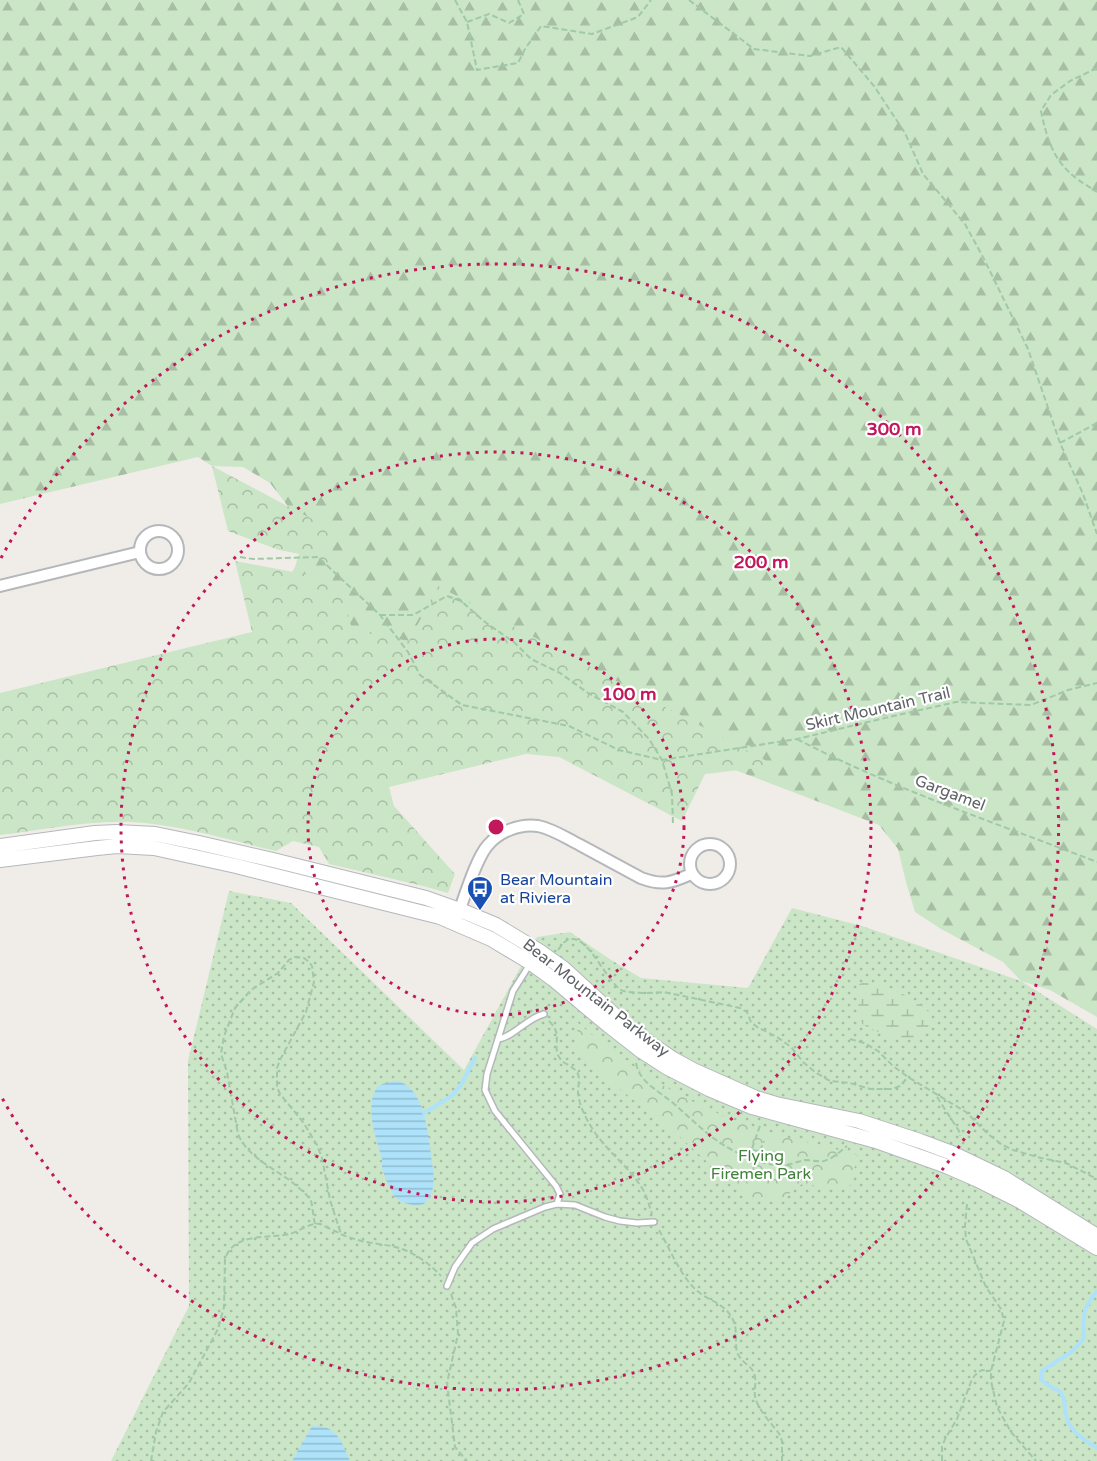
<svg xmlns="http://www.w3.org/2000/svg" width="1097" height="1461" font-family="'Varela Round',sans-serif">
  <defs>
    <pattern id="grass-dots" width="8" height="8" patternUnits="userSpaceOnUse" patternTransform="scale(1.5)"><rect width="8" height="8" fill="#cae6c6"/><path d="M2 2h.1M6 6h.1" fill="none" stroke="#a7bea5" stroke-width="1.8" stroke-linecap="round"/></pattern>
    <pattern id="forest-firs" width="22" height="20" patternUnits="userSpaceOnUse" patternTransform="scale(1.5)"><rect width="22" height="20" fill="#cae6c6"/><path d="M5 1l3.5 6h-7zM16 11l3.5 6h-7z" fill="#a7bea5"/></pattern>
    <pattern id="wetland-marsh" width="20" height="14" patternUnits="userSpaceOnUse" patternTransform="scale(1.5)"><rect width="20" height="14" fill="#cae6c6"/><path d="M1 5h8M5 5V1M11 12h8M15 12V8" fill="none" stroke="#a7bea5"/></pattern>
    <pattern id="park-crowns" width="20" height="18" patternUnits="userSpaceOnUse" patternTransform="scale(1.5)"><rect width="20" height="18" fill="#cae6c6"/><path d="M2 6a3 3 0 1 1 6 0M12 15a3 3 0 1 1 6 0" fill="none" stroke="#a7bea5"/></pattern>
    <pattern id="water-rules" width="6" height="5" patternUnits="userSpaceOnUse" patternTransform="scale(1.5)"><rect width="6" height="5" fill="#aee2fa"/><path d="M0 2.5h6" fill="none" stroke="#91bbce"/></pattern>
  </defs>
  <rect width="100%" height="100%" fill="#f0ede8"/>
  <path fill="url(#grass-dots)" d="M 229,891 L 291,903 L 464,1070 L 537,937 L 570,932 L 608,958 L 641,978 L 748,988 L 792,908 L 862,926 L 1021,981 L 1097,1029 L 1097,1461 L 111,1461 L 189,1306 L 188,1061 Z"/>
  <path fill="url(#forest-firs)" d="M 0,0 L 1097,0 L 1097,1017 L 1050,990 L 1021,981 L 1003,962 L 941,929 L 915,912 L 906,882 L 898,849 L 879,825 L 693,754 L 252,632 L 263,621 L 295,567 L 303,539 L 290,509 L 270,483 L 243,467 L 212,466 L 198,457 L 0,504 Z"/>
  <path fill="url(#wetland-marsh)" d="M 867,982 C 890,989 916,995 931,1015 C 929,1048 898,1041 876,1031 C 870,1028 863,1026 860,1021 C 855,1012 859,1007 859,998 C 859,992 857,990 859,984 Z"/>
  <path fill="url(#park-crowns)" d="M 212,466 L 327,527 L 336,567 L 315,557 L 279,550 L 228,531 Z
    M 235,561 L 309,575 L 342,590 L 352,630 L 409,641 L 438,586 L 776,766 L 705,774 L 682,821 L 559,757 L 526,754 L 389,787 L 394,806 L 455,874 L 448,893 L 423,886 L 329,864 L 319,847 L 293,841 L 276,851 C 229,840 181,825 132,822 C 88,820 44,830 0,835 L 0,693 L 252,632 Z
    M 577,1022 C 631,1070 692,1107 761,1130 C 793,1140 826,1146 858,1155 L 849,1188 L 833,1188 L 802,1184 L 782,1199 L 772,1201 L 746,1198 L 678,1135 L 578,1056 Z"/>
  <path fill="url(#water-rules)" d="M 394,1081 C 397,1082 400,1081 403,1083 C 426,1094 429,1140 432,1163 C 435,1178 436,1208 413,1205 C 408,1204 400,1202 396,1198 C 392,1194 383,1173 382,1168 C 382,1165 382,1162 382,1159 C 377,1140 365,1111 375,1091 C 379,1083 386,1083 394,1081 Z
    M 312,1426 C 337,1425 341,1440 350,1461 L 292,1461 Z"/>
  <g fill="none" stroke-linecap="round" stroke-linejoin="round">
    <path stroke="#aee2fa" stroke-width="4" d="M 424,1113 L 453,1095 L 462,1083 L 475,1058
      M 1097,1291 C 1082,1309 1083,1316 1084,1338 L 1074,1350 L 1042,1371 L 1041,1379 C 1049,1389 1054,1386 1060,1392 C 1066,1398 1064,1408 1066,1415 C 1069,1432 1084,1439 1097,1448"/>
    <defs>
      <path id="service" d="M 530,964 L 513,991 L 487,1074 L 485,1090 L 495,1111 L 556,1186 L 560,1194 L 557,1204
        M 498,1039 C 512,1038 527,1018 544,1014
        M 447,1286 L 455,1267 L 472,1243 L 493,1229 L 545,1207 L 557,1204 L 575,1205 L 605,1217 L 620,1221 L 637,1223 L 654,1222"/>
      <path id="minor" d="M140 550a19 19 0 1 1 38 0a19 19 0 1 1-38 0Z
        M 0,586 L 140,552
        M690 864a20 20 0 1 1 40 0a20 20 0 1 1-40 0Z
        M 457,917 C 464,899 476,858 488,845 C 499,832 520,823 538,826 C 553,829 566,838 580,845 C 600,856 621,867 641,878 C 662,886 671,883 691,874"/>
      <path id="tertiary" d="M 0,846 L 95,833 L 117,832 L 155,834 L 199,843 L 273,860 L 426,898 L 460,910 L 496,925 L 539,951 L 563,968 L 633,1032 L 673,1059 L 693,1070 L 756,1098 L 776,1104 L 859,1121 L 920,1141 L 952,1153 L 1004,1178 L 1097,1236
        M 0,860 L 97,848 L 117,846 L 154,848 L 236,866 L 440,917 L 491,939 L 531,963 L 553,979 L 608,1025 L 640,1050 L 668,1068 L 709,1089 L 752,1107 L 876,1141 L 946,1166 L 976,1179 L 1020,1201 L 1097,1248"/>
    </defs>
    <use href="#service" stroke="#b5b8bb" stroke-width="8"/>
    <use href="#minor" stroke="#b5b8bb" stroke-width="14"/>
    <use href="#tertiary" stroke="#b5b8bb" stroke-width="16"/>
    <path stroke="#a1c9a7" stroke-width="2" stroke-dasharray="6 3" stroke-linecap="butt" d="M 455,0 L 467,22 L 477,70 L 518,63 L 525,49 L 541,26 L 592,34 L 638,17 L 651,0
      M 689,0 L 754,49 L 810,56 L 841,47 L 874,86 L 905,133 L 923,174 L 965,224 L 984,259 L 1028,349 L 1060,443
      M 467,22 L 489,14 L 509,23 L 524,14 L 518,0
      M 1097,68 L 1070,81 L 1051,95 L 1041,111 C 1046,134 1051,155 1069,172 C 1077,180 1088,186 1097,192
      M 1097,423 L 1060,443 L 1083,494 L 1097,534
      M 240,557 L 253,559 L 318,557 L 380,615 L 408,652 L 420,675 L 462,705 L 569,726 L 619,750 L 662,760 L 797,739 L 889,717 L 956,702 L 1031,705 L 1068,690 L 1097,683
      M 380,615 L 413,615 L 447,596 L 461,601 L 485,622 L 515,643 L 531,659 L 560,673 L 588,693 L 623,712 L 649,739 L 662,760 L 672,794 L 673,824
      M 797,739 C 893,789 996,823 1097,862
      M 558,950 C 562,945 565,939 572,939 C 589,938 606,980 621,990 C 628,994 655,993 664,992 L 740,1008 L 747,1012 L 751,1022 L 757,1027 L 777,1037 L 791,1047 L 803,1062 L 815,1072 L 830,1081 L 850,1083 L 870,1089 L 892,1089 L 900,1086 L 908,1077
      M 549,1021 C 563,1035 553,1041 558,1055 C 562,1065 574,1065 578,1074 C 580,1080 578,1087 578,1093 C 579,1103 584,1115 589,1123 C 603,1149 627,1164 642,1188 C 647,1196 649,1205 652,1214
      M 850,1039 L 864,1043 L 878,1051 L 893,1066 L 908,1077 L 966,1112 L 988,1134 L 1001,1144 L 1013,1150 L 1041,1158 L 1066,1163 L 1097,1179
      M 636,1063 C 639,1082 659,1091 673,1103 C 699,1125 713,1143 747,1157 C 756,1161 768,1165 778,1165 C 788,1166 796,1162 805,1160 C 811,1160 818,1162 824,1161 C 832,1159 841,1151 847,1146
      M 937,1097 L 959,1131 L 960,1136
      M 753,1150 L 769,1154 L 769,1164
      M 760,1151 L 764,1141
      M 749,1157 L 761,1123
      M 967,1204 L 965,1226 L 966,1239 L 986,1287 L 1001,1309 L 1004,1321 L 991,1371 L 991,1381 L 997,1407 L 1011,1432 L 1036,1461
      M 315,1224 C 313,1217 313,1208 311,1201 C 308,1195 302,1191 298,1187 C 279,1170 248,1159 238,1134 L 227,1072 L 221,1054 L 224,1036 L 235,1008 L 251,990 L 278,973 L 289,960 L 294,957 L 304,958 L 309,962 L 312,966 L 314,982 L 306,1012 L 281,1058 L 277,1068 L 277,1087 L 280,1094 L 303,1122 L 317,1145 L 322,1158 L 330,1200 L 341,1234
      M 659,1230 C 670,1249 679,1273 695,1289 C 706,1300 722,1302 731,1316 C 739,1329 734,1340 737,1352 C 740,1362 751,1365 754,1373 C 757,1381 754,1389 755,1396 C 757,1409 773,1425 780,1435 L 782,1441 L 782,1461
      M 451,1294 L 456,1308 L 458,1334 L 447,1383 L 455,1447 L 467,1461
      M 151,1461 L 156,1432 L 163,1412 L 189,1383 L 218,1329 L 224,1307 L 225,1259 C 234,1232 267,1239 289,1234 C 299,1232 310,1222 320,1224 C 325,1226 332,1230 337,1232 C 344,1236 351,1238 358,1240 C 371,1244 386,1244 399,1248 C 415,1253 430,1264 441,1276
      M 942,1461 L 942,1447 L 945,1439 L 957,1419 L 972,1379 L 977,1373 L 982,1370 L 991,1371"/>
    <use href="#service" stroke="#fff" stroke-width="5"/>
    <use href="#minor" stroke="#fff" stroke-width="10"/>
    <use href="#tertiary" stroke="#fff" stroke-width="14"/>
  </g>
  <g fill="none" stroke="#c2185b" stroke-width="3" stroke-dasharray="3 6">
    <circle cx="496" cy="827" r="188"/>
    <circle cx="496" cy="827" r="375"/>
    <path d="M1 558A563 563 0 1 1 1 1096"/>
  </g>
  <defs>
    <symbol id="bus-pin" viewBox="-11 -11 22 30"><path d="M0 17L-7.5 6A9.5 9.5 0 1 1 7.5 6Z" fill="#1a4fb4" stroke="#fff"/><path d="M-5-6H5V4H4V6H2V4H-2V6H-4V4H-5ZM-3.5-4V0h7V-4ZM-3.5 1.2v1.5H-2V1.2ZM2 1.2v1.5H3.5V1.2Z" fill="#fff"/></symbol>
  </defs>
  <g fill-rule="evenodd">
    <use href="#bus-pin" x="465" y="874" width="30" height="40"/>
  </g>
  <g text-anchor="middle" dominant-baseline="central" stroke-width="4.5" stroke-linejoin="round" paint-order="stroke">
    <g font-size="16" fill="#5f6367" stroke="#fff">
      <text transform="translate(878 709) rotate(-13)">Skirt Mountain Trail</text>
      <text transform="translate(950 793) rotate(21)">Gargamel</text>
      <text transform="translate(596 998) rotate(38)">Bear Mountain Parkway</text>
    </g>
    <g font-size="16" fill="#164399" stroke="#fff" text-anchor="start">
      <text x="500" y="880">Bear Mountain<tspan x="500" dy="18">at Riviera</tspan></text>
    </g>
    <g font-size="16" fill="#40823b" stroke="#fff">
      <text x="761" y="1156">Flying<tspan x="761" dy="18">Firemen Park</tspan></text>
    </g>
  </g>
  <circle cx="496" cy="827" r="9" fill="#c2185b" stroke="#fff" stroke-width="3"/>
  <g font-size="18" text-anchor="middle" font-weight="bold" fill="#c2185b" stroke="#fff" stroke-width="4.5" stroke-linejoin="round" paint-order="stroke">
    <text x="894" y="435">300 m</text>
    <text x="761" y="568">200 m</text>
    <text x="629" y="700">100 m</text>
  </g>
</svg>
